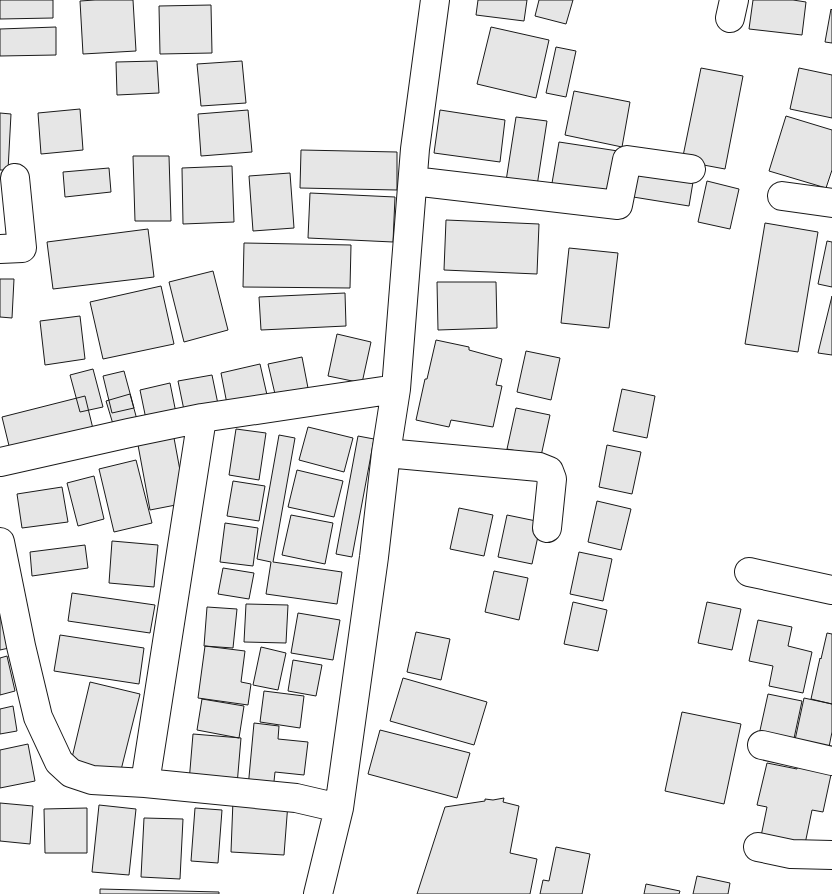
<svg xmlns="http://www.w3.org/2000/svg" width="832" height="894" font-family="'PT Sans Narrow',sans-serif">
  <rect width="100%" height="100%" fill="#fff"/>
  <path fill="#e6e6e6" stroke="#1a1a1a" d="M 0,0 L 53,0 L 53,18 L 0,19 Z
    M 95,0 L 133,0 L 136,51 L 83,54 L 80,1 Z
    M 478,0 L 527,0 L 524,21 L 476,15 Z
    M 539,0 L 573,0 L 566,24 L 535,16 Z
    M 753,0 L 793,0 L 806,2 L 802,35 L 749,29 Z
    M 211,5 L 212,53 L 160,54 L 159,6 Z
    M 831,9 L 832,10 L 832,43 L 825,42 Z
    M 56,27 L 56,55 L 0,56 L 0,29 Z
    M 491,27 L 549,40 L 536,98 L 477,84 Z
    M 556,47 L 576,51 L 566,97 L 546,93 Z
    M 157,61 L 159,93 L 117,95 L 116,62 Z
    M 242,61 L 246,103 L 201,106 L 197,64 Z
    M 701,68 L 743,76 L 725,169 L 682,161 Z
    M 799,68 L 832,75 L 832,118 L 790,109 Z
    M 574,91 L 630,102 L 622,147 L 565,135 Z
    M 80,109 L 83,150 L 41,154 L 38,113 Z
    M 248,110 L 252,152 L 201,156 L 198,114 Z
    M 440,110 L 505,120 L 500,162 L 434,153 Z
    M 0,113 L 11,114 L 8,170 L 0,170 Z
    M 786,116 L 832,130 L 832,170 L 826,188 L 769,171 Z
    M 516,117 L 547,121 L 537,186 L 506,181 Z
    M 559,142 L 618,151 L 610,198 L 551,189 Z
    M 301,150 L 397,152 L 397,190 L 300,188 Z
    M 133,156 L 169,156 L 171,221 L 135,221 Z
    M 632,165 L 694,176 L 689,206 L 627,196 Z
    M 232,166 L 234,222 L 183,224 L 182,168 Z
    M 109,168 L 111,192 L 65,197 L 63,172 Z
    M 290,173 L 294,228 L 253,231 L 249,176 Z
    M 707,181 L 739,189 L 730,229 L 698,222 Z
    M 310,193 L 395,197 L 393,242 L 308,238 Z
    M 446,220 L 539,224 L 537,274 L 444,270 Z
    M 765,223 L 818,232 L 798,352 L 745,344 Z
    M 148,229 L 154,277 L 53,289 L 47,242 Z
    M 827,241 L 832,242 L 832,287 L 818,284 Z
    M 244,243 L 351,245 L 350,288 L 243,287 Z
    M 569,248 L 618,253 L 609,328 L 561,323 Z
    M 213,271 L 228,330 L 184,342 L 169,282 Z
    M 0,279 L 14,279 L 12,318 L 0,317 Z
    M 437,282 L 496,282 L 497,328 L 438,330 Z
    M 161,286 L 174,344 L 103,359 L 90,302 Z
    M 345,293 L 346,326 L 261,330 L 259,297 Z
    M 832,296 L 832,355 L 818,353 Z
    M 80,316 L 85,359 L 45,365 L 40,321 Z
    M 337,334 L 371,342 L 362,383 L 328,376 Z
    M 436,340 L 469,347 L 469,350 L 502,359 L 496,385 L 502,386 L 493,427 L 451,420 L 449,427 L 416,420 L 425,379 L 427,379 Z
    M 526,351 L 560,358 L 551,400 L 517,392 Z
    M 302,357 L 308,388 L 275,394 L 268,364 Z
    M 260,364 L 267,395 L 227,404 L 221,373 Z
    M 93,369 L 103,407 L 80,412 L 70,375 Z
    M 124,371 L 134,408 L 112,413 L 103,376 Z
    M 212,375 L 219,409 L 185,415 L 178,381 Z
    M 170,383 L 177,418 L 147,424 L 140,390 Z
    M 622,389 L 655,396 L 647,438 L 613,431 Z
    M 130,394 L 139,427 L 116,434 L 106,401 Z
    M 85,396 L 95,437 L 12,458 L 2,417 Z
    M 516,408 L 550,415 L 541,456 L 507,449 Z
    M 308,427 L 353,438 L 344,472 L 299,460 Z
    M 236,429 L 266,433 L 259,480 L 229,475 Z
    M 279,435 L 295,438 L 273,562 L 342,572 L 337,604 L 266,594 L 271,562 L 257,559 Z
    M 358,436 L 374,439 L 352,557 L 336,554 Z
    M 174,438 L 186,503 L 150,510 L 138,445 Z
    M 607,445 L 641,452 L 632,494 L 599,487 Z
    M 136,460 L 152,523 L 114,532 L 99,469 Z
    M 297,470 L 343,481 L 334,517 L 288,507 Z
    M 94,476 L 104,519 L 78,526 L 67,483 Z
    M 233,481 L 265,486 L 259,521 L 227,516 Z
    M 62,487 L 68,522 L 22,528 L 17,494 Z
    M 597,501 L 631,509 L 621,550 L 588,542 Z
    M 459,508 L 493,515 L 484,556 L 450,549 Z
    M 291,515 L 333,523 L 325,564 L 282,555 Z
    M 507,515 L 541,522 L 532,564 L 498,557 Z
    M 225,523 L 258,528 L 253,566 L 220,562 Z
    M 112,541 L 158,545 L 154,587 L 109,583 Z
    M 85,545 L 88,568 L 32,576 L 30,552 Z
    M 579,552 L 612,559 L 603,601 L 570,594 Z
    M 223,568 L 254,573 L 249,599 L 218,594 Z
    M 494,571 L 528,578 L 519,620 L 485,612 Z
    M 72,593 L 155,605 L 150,633 L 68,621 Z
    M 573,602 L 607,610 L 598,651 L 564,644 Z
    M 707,602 L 741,609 L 732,650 L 698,643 Z
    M 246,604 L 288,605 L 286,643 L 244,642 Z
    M 0,607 L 9,648 L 0,650 Z
    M 207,607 L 237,609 L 233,648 L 204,646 Z
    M 298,613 L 340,620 L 333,660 L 291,653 Z
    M 758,620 L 792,627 L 788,646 L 812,652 L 803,693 L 769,686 L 773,666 L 749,661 Z
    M 416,632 L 450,639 L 441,680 L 407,672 Z
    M 827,633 L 832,634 L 832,704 L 811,699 L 820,658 L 821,659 Z
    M 60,635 L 144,648 L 139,684 L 54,671 Z
    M 205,646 L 245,651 L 241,682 L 251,684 L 248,705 L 198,698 Z
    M 261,647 L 286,653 L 278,690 L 253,685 Z
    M 7,656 L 15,691 L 0,695 L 0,658 Z
    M 293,660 L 322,665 L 316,696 L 288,691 Z
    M 403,678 L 487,702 L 474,745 L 390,721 Z
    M 90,682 L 140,694 L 120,774 L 71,762 Z
    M 264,691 L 304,696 L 300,728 L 260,722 Z
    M 768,694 L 802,701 L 793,743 L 759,735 Z
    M 804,698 L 832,704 L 832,732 L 829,747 L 795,740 Z
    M 202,699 L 244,706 L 239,738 L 197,730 Z
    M 13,706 L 17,731 L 0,734 L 0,709 Z
    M 682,712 L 741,724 L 724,804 L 665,791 Z
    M 254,723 L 279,726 L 278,739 L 308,742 L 304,775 L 275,772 L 273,791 L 248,788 Z
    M 380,730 L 470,753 L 457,798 L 368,774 Z
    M 193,734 L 241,738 L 237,785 L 189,782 Z
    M 28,744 L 35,781 L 0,788 L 0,750 Z
    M 767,763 L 797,769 L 798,763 L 832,770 L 823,812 L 812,810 L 805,844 L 759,846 L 767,807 L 757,805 Z
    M 504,798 L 503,802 L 519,806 L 510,853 L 537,859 L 530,894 L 417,894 L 445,807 L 485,801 L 485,799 L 493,800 Z
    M 233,800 L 288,803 L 284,855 L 231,852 Z
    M 0,803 L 33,806 L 30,844 L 0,841 Z
    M 99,805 L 136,809 L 129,875 L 92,872 Z
    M 87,808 L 87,853 L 45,853 L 44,809 Z
    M 195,808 L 222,810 L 218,863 L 191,861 Z
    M 144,818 L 183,819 L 180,879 L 141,877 Z
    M 556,847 L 590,854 L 582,894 L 540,894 L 543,880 L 549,881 Z
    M 697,876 L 730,883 L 728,894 L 693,894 Z
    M 646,884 L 680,891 L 679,894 L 644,894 Z
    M 100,889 L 219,892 L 219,894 L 100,894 Z"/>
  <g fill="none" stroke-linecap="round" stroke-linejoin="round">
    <defs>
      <path id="minor" d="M 730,18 L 734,0
        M 413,181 L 618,205 L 627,160 L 691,169
        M 782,196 L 832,203
        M 0,249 L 22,248 L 15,178
        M 396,389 L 415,149 L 435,0
        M 386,453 L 539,467 L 549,471 L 552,479 L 547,528
        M 0,462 L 129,433 L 202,418 L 396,389 L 386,453 L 374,557 L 339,808
        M 0,542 L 21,646 L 38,717 L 59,762 L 71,773 L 92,780 L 145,783 L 296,798 L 339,808 L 318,894
        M 749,572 L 832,590
        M 762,745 L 832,761
        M 145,783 L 202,418
        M 758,847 L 791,854 L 832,855"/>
    </defs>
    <use href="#minor" stroke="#1a1a1a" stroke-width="30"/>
    <use href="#minor" stroke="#fff" stroke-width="28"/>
  </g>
</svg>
